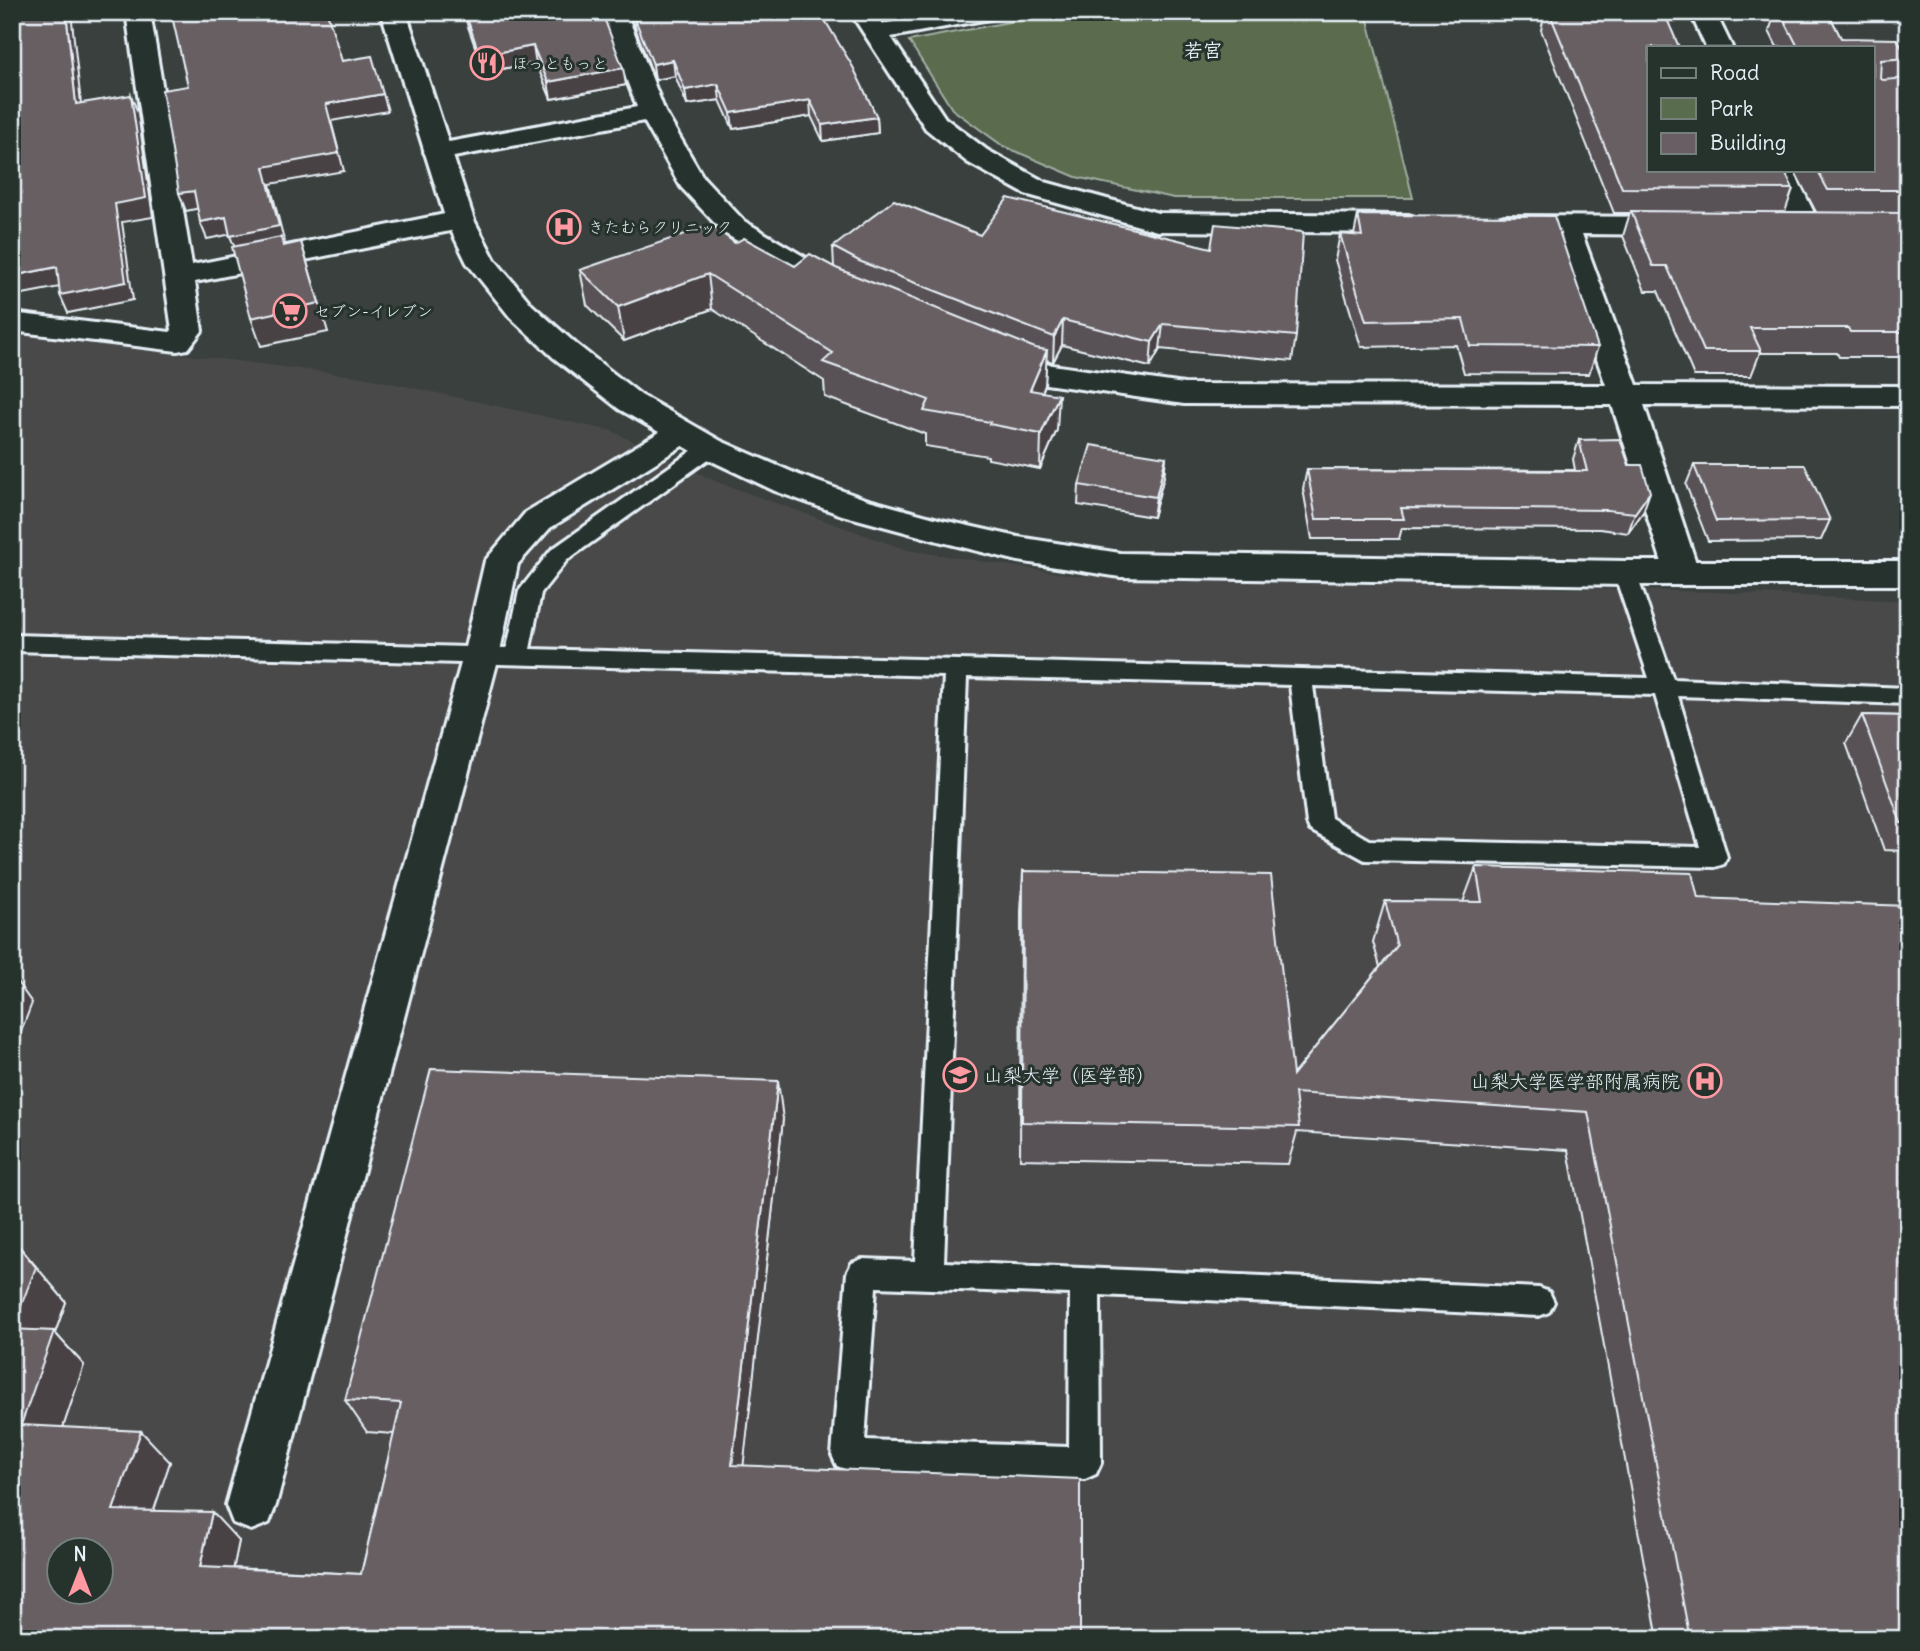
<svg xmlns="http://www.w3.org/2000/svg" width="1920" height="1651" font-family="Delius,'Klee One',sans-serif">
  <rect width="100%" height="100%" fill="#3a403d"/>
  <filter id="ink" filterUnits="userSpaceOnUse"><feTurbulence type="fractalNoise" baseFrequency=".0143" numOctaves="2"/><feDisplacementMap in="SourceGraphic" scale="14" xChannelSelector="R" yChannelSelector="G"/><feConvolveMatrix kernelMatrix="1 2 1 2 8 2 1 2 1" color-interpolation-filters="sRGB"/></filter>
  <g filter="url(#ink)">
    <path fill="#484948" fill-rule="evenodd" d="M 12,333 L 363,377 L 612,431 L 717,482 L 907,550 L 1080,576 L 1715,592 L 1908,601 L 1908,1639 L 12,1639 ZM 60,1550 L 102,1550 L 102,1592 L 60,1592 Z"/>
    <path fill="#5a6c4e" stroke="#a1aea3" stroke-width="2" d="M 1061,12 L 1366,12 L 1413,198 L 1174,198 L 1076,177 L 1003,146 L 952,109 L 909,41 Z"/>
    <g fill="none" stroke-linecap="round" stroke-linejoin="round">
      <defs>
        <path id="service" d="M 710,441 L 717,443 L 720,448 L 717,453 L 567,560 L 541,593 L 530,649 L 1649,678 L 1614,573 L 1617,568 L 1625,565 L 1633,568 L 1636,573 L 1673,679 L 1908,688 L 1908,704 L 1678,696 L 1727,857 L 1724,864 L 1715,867 L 1365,860 L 1310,830 L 1307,823 L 1290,685 L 967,677 L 944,1262 L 1539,1288 L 1549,1292 L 1554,1302 L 1549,1312 L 1539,1316 L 1100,1295 L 1101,1463 L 1096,1474 L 1085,1479 L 848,1470 L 837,1466 L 832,1455 L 847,1273 L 852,1263 L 862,1259 L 915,1261 L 944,676 L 12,651 L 12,635 L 507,648 L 519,591 L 551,550 L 703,443 ZM 1313,686 L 1655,695 L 1700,847 L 1369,840 L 1331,818 ZM 876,1287 L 1070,1294 L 1069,1447 L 865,1440 Z"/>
        <path id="pedestrian" d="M 681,423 L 692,426 L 697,433 L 692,440 L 550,528 L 518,564 L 499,656 L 276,1505 L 269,1523 L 251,1530 L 233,1523 L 226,1505 L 463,656 L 485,561 L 526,512 L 670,426 Z"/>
        <path id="minor" d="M 126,12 L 150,12 L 192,265 L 460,211 L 470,214 L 474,220 L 470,226 L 460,229 L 195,282 L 202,331 L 188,349 L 177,351 L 12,331 L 12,313 L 170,332 L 172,330 Z
          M 601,12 L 626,12 L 665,112 L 703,177 L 744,221 L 852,285 L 857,291 L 852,297 L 842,300 L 832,297 L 724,233 L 681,187 L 644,121 L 438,160 L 428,158 L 424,152 L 428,146 L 438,144 L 637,107 Z
          M 850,12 L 875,12 L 882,24 L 947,12 L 1001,12 L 998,17 L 989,19 L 891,37 L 945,118 L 987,150 L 1045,182 L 1158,213 L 1409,215 L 1419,218 L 1423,224 L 1419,230 L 1409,233 L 1157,231 L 1025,194 L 967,162 L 926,129 Z
          M 1690,12 L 1715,12 L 1732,47 L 1706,47 Z
          M 1765,170 L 1793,170 L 1820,225 L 1816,231 L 1806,234 L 1796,231 Z
          M 1504,216 L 1678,217 L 1688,220 L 1692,226 L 1688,232 L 1678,235 L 1582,234 L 1637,385 L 1908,386 L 1908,406 L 1644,405 L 1699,572 L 1694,580 L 1682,584 L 1670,580 L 1665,572 L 1612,405 L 1184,404 L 1046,384 L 987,362 L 983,355 L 987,348 L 998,346 L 1009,348 L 1052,365 L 1184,384 L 1606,385 L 1553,234 L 1494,231 L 1490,225 L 1494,219 Z"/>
        <path id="tertiary" d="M 381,12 L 406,12 L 474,220 L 495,260 L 532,305 L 576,344 L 641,395 L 721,441 L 799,475 L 865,499 L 942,520 L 1018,537 L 1120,553 L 1625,561 L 1908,561 L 1908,585 L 1625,585 L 1120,577 L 1018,561 L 942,542 L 842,515 L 775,491 L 699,455 L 619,409 L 554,358 L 510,317 L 467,263 L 446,220 Z"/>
      </defs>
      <use href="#service" stroke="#e8f1f8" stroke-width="6"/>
      <use href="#pedestrian" stroke="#e8f1f8" stroke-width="6"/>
      <use href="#minor" stroke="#e8f1f8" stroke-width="6"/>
      <use href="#tertiary" stroke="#e8f1f8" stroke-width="6"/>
      <use href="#service" fill="#26332d" fill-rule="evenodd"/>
      <use href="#pedestrian" fill="#26332d" fill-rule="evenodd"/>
      <use href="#minor" fill="#26332d" fill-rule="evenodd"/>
      <use href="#tertiary" fill="#26332d" fill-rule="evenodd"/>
    </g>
    <path fill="#595155" stroke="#e8f1f8" stroke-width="2" d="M 464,12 L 591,12 L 593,20 L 626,85 L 551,99 L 536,63 L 484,72 L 467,24 Z
      M 1545,12 L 1664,12 L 1649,47 L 1793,189 L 1785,212 L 1816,212 L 1794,170 L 1873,170 L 1873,47 L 1777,47 L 1769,31 L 1776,12 L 1828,12 L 1841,38 L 1908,57 L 1908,60 L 1900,79 L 1908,78 L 1908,357 L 1839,357 L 1837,353 L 1760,353 L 1751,376 L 1694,376 L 1658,291 L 1645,291 L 1623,236 L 1630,213 L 1614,213 L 1541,30 Z
      M 633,14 L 877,117 L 878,133 L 823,141 L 811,116 L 733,129 L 720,100 L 687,105 L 675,76 L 655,80 L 636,30 Z
      M 1358,215 L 1598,347 L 1589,374 L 1464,373 L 1456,345 L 1361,347 L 1335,260 L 1340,234 L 1354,235 Z
      M 980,235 L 1296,336 L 1292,361 L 1160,349 L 1150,367 L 1062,345 L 1053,362 L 1046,360 L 1045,385 L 1042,392 L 1057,430 L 1040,469 L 988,459 L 988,456 L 925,446 L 925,434 L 825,397 L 824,381 L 712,309 L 624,341 L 587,305 L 580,270 L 735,243 L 795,266 L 834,267 L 833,247 Z
      M 1579,440 L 1643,512 L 1628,533 L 1600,529 L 1402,528 L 1399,539 L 1312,539 L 1303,489 L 1307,469 L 1575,470 L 1573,459 Z
      M 1166,457 L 1164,476 L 1153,517 L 1078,505 L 1079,485 Z
      M 1694,465 L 1830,520 L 1821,540 L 1708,541 L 1686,485 Z
      M 1862,715 L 1908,716 L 1908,851 L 1884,850 L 1846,743 Z
      M 1476,867 L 1698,898 L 1908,1639 L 1658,1639 L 1568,1150 L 1297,1132 L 1288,1164 L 1020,1159 L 1021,912 L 1023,871 L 1293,1075 L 1380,967 L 1373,942 L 1385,901 L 1463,902 Z
      M 783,1119 L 743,1465 L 1080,1639 L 12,1639 L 12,1238 L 66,1302 L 55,1333 L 84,1365 L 63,1427 L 170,1462 L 153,1511 L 239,1541 L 233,1568 L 361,1574 L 394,1434 L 367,1432 L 345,1400 Z"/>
    <path fill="#494245" stroke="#e8f1f8" stroke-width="2" d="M 66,12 L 71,12 L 83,122 L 76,104 Z
      M 533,46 L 536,63 L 484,72 L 480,56 Z
      M 673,60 L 675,76 L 655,80 L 653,64 Z
      M 623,68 L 626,85 L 551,99 L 548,82 Z
      M 718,84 L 720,100 L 687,105 L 685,90 Z
      M 383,94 L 388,111 L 331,121 L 344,171 L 270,184 L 285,244 L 283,244 L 290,266 L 237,253 L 230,236 L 264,167 L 326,104 Z
      M 131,95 L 138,113 L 153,217 L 122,222 L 133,300 L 68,313 L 60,295 L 115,204 Z
      M 810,100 L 811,116 L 733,129 L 731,113 Z
      M 877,117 L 878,133 L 823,141 L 822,125 Z
      M 194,191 L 200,208 L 186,211 L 179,193 Z
      M 226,217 L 232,234 L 207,239 L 200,222 Z
      M 301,242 L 328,332 L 261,346 L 251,318 Z
      M 57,267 L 65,286 L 12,296 L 12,276 Z
      M 708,274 L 712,309 L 624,341 L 618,307 Z
      M 1063,320 L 1062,345 L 1053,362 L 1054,337 Z
      M 1163,324 L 1160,349 L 1150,367 L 1152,342 Z
      M 1047,350 L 1045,385 L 1029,425 L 1030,390 Z
      M 1059,395 L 1057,430 L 1040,469 L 1041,434 Z
      M 1166,457 L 1164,476 L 1153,517 L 1156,497 Z
      M 1650,492 L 1643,512 L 1628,533 L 1635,513 Z
      M 12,975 L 32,1003 L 12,1055 Z
      M 778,1081 L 783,1119 L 740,1495 L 732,1465 Z
      M 12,1238 L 66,1302 L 55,1333 L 84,1365 L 53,1457 L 21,1425 L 12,1329 Z
      M 141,1431 L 170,1462 L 144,1540 L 113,1510 Z
      M 212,1512 L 239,1541 L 228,1595 L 200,1567 Z
      M 181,1631 L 190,1639 L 179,1639 Z"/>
    <path fill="#685e63" stroke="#e8f1f8" stroke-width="2" fill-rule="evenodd" d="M 12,12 L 66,12 L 76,104 L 131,95 L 146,198 L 115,204 L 126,282 L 60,295 L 57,267 L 12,276 Z
      M 171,12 L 327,12 L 342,61 L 372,56 L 383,94 L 326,104 L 339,153 L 264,167 L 279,226 L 230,236 L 226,217 L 200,222 L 194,191 L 179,193 L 162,90 L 188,86 Z
      M 465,12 L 591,12 L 593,20 L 604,18 L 623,68 L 548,82 L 533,46 L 480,56 Z
      M 643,12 L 820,12 L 853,67 L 877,117 L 822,125 L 810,100 L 731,113 L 718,84 L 685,90 L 673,60 L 653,64 L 633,14 Z
      M 1549,12 L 1664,12 L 1679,47 L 1649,47 L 1649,170 L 1784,170 L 1793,189 L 1622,188 Z
      M 1780,12 L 1828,12 L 1841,38 L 1897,39 L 1908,58 L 1881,60 L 1880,78 L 1883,80 L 1908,78 L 1908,131 L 1898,131 L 1908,149 L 1908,190 L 1828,190 L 1817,170 L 1873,170 L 1873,47 L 1798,47 Z
      M 1008,198 L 1211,248 L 1215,224 L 1303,232 L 1296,336 L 1163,324 L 1152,342 L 1063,320 L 1054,337 L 859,261 L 833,247 L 894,200 L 980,235 Z
      M 1631,211 L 1908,213 L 1908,332 L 1850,332 L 1848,328 L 1750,328 L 1761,351 L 1704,351 L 1667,266 L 1653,266 Z
      M 1358,215 L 1554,216 L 1598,347 L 1470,346 L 1463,319 L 1366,321 L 1340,234 L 1362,236 Z
      M 711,225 L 735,243 L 744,238 L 795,266 L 810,254 L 836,268 L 1035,348 L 1047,350 L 1030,390 L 1059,395 L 1041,434 L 989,424 L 990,422 L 924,411 L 929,400 L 823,362 L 833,353 L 708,274 L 618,307 L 580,270 Z
      M 281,237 L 283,246 L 301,242 L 319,303 L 251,318 L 232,247 Z
      M 1620,439 L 1629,465 L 1642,465 L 1650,492 L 1635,513 L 1607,510 L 1401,508 L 1404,519 L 1316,519 L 1307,469 L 1587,471 L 1579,440 Z
      M 1091,445 L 1166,457 L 1156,497 L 1079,485 Z
      M 1694,465 L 1805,465 L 1830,520 L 1716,521 Z
      M 1862,715 L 1908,716 L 1908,823 L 1901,823 Z
      M 1476,867 L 1692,873 L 1698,898 L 1908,906 L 1908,1639 L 1690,1639 L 1588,1112 L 1295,1093 L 1299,1127 L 1022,1122 L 1023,871 L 1271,875 L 1293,1075 L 1397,946 L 1385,901 L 1482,902 Z
      M 431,1069 L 778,1081 L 732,1465 L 1080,1479 L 1080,1639 L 337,1639 L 338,1637 L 181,1631 L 179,1639 L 12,1639 L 12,1329 L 54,1331 L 21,1425 L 141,1431 L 113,1510 L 212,1512 L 200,1567 L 361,1574 L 401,1403 L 345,1400 ZM 60,1550 L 102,1550 L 102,1592 L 60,1592 Z
      M 12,1238 L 36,1267 L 12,1329 Z"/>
  </g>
  <defs>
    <symbol id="restaurant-ring" viewBox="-11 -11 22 22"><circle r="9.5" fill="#26332d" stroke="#ff9aa2" stroke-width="1.5"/><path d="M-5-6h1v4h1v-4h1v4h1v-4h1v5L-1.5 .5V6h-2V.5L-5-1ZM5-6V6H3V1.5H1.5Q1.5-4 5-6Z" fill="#ff9aa2"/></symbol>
    <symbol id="hospital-ring" viewBox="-11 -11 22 22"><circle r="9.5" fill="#26332d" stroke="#ff9aa2" stroke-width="1.5"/><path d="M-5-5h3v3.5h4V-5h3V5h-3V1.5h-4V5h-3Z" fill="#ff9aa2"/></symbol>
    <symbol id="supermarket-ring" viewBox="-11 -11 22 22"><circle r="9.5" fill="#26332d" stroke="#ff9aa2" stroke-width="1.5"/><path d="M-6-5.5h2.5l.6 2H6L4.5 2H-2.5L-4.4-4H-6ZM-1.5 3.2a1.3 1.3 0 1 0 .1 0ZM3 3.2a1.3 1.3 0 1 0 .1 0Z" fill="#ff9aa2"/></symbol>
    <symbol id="university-ring" viewBox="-11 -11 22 22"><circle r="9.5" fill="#26332d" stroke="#ff9aa2" stroke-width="1.5"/><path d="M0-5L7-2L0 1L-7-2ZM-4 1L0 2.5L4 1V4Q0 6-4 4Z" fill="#ff9aa2"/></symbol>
  </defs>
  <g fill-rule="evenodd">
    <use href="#restaurant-ring" x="468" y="44" width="38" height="38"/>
    <use href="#hospital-ring" x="545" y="208" width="38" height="38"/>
    <use href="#supermarket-ring" x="271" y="292" width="38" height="38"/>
    <use href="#university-ring" x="941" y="1056" width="38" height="38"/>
    <use href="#hospital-ring" x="1686" y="1062" width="38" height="38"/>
  </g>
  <g text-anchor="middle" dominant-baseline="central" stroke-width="6" stroke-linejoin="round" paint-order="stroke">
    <g font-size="16" fill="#e8f1f8" stroke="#26332d" text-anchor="start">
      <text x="512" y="63">ほっともっと</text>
      <text x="588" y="227">きたむらクリニック</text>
      <text x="314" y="311">セブン-イレブン</text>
    </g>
    <g font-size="19" font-weight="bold" fill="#e8f1f8" stroke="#26332d">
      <text x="1203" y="50">若宮</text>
    </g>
    <g font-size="19" fill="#e8f1f8" stroke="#26332d" text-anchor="start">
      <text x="984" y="1075">山梨大学（医学部）</text>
      <text x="1680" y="1081" text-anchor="end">山梨大学医学部附属病院</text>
    </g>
  </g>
  <rect width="1920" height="1651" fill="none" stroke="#26332d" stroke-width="42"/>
  <rect x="21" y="21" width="1878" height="1609" fill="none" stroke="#e8f1f8" stroke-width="2.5" filter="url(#ink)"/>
  <rect x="1647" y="46" width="228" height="126" fill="#26332d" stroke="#747f7e" stroke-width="2"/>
  <rect x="1661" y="68" width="35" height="10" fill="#26332d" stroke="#747f7e" stroke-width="2"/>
  <text x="1710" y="80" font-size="21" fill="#e8f1f8">Road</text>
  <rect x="1661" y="98" width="35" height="21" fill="#5a6c4e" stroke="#747f7e" stroke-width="2"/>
  <text x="1710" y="116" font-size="21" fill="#e8f1f8">Park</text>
  <rect x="1661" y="133" width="35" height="21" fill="#685e63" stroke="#747f7e" stroke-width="2"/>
  <text x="1710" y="150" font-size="21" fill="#e8f1f8">Building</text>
  <g transform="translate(80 1571)"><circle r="33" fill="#26332d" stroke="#747f7e" stroke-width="2"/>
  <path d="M0-5L12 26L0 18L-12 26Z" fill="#ff9aa2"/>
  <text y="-10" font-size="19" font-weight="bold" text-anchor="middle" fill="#e8f1f8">N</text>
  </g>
</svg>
